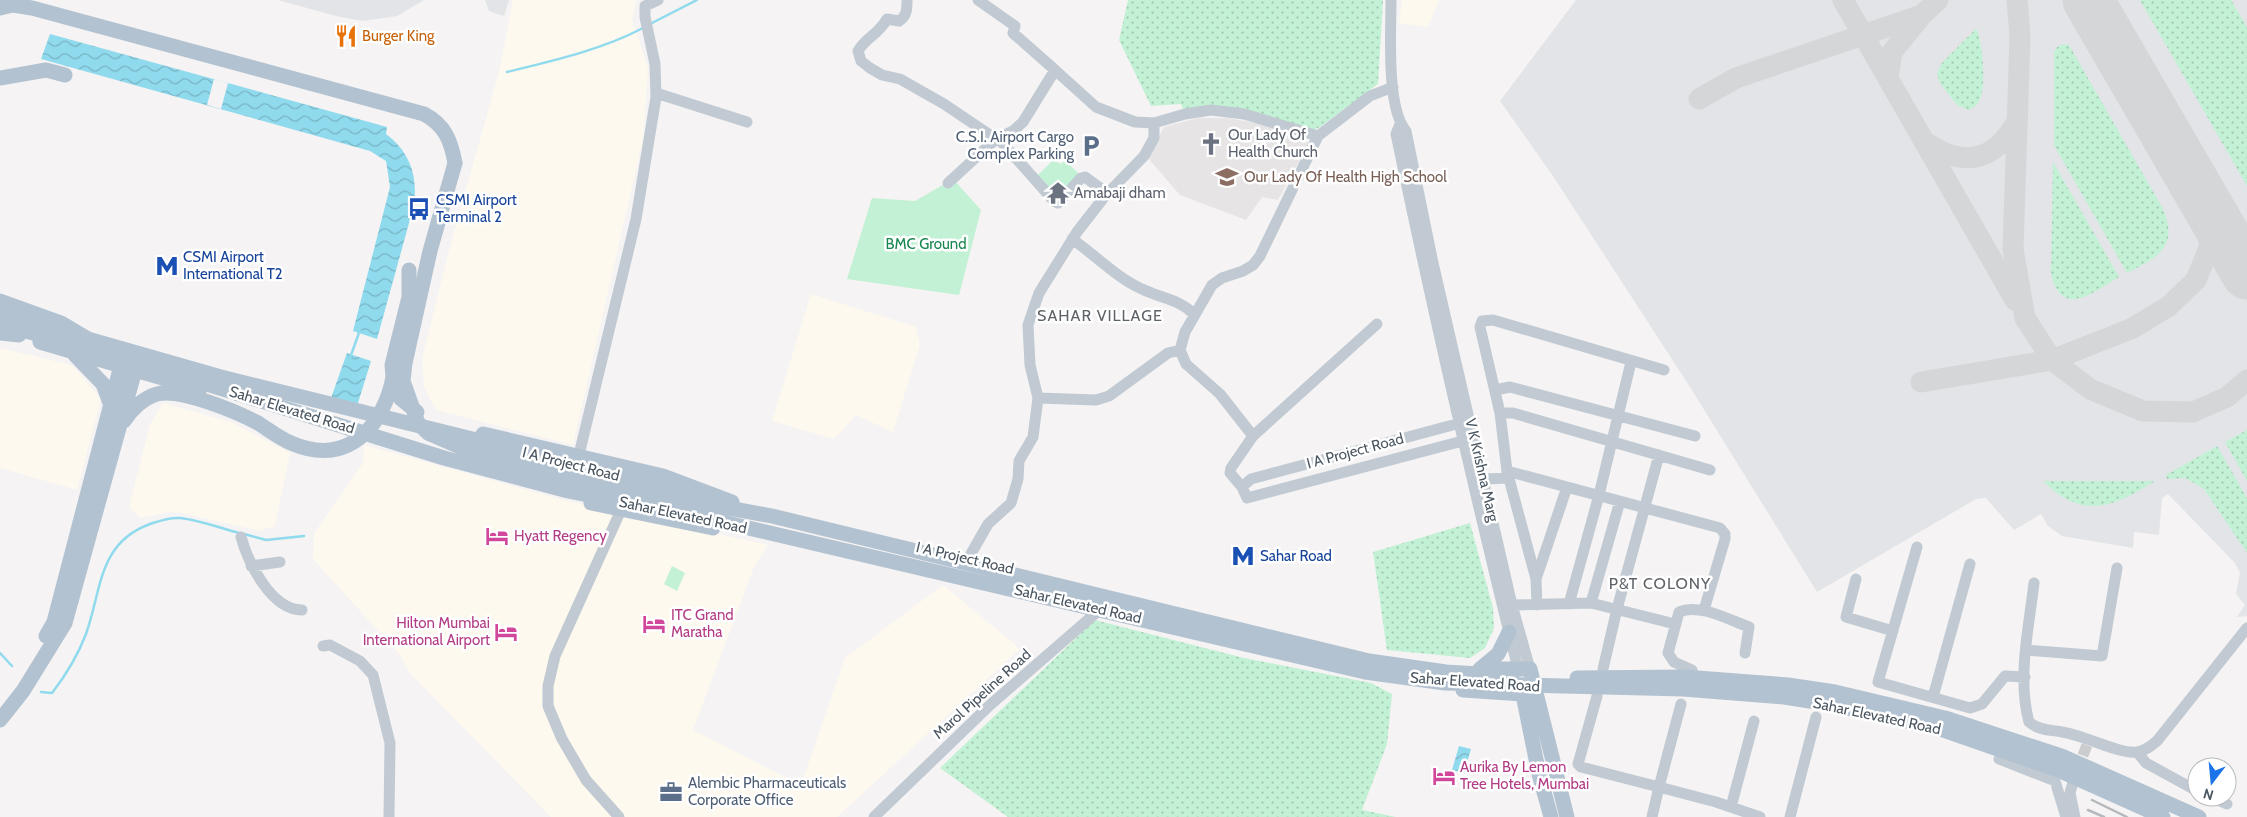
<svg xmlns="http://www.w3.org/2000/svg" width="2247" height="817" font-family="Cabin,sans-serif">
  <defs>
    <pattern id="grass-dots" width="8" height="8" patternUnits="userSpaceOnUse" patternTransform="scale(1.25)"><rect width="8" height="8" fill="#c3f1d5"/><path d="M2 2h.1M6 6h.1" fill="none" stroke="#a0c6b0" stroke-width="1.8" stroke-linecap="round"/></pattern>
    <pattern id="water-waves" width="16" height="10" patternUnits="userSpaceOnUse" patternTransform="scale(1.25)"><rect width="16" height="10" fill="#90daee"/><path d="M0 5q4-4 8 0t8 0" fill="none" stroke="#78b4c4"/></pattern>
  </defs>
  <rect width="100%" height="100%" fill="#f5f3f3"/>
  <path fill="#fdf9ef" d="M 513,0 L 636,0 L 632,19 L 648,69 L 643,139 L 573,445 L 436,410 L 424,387 L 422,359 L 448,254 L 500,68 Z
    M 1402,0 L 1439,0 L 1428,27 L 1399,23 Z
    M 811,294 L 916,327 L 920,344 L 893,432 L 856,415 L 834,439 L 772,421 Z
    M 0,348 L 72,365 L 101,399 L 77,490 L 0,468 Z
    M 163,403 L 231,422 L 290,453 L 275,526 L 259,531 L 182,513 L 170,512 L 140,518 L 129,507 L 150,424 Z
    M 364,445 L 563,500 L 768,545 L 754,567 L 693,730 L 801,785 L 845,658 L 943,585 L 1020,649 L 837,817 L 551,817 L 409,672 L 400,655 L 313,559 L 314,533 L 363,463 Z"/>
  <path fill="#e6e4e5" d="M 1198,118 L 1228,118 L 1266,125 L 1309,143 L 1278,200 L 1262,197 L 1246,220 L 1180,195 L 1148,158 L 1164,127 Z"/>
  <path fill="#e2e4e7" d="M 278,0 L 424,0 L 397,16 L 363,21 L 340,17 Z
    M 485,0 L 509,0 L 504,16 L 489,11 Z
    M 1576,0 L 2247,0 L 2247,616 L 2237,617 L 2245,605 L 2236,594 L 2240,573 L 2235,563 L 2168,494 L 2162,498 L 2159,535 L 2134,532 L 2133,548 L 2062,536 L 2048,526 L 2041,514 L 2014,530 L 1986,498 L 1976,499 L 1817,592 L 1690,387 L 1553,176 L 1500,101 Z"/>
  <path fill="url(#grass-dots)" d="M 1128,0 L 1383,0 L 1378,84 L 1320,127 L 1311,131 C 1261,114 1237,100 1183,109 L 1181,104 L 1151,106 L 1119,40 Z
    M 2140,0 L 2231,0 L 2247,27 L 2247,186 Z
    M 1976,29 C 1983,39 1986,87 1980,99 C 1978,104 1974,107 1969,110 L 1957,105 L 1940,83 L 1937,74 L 1941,64 Z
    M 2063,44 L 2069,45 L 2163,209 C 2179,247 2158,257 2127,273 L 2054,145 L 2054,52 L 2057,47 Z
    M 2053,162 L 2119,277 C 2095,291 2062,320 2051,274 Z
    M 2247,430 L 2247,481 L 2225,442 Z
    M 2217,446 L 2247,498 L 2247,553 L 2204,489 L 2185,478 L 2167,479 L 2166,475 Z
    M 2043,481 L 2155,481 C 2113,507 2083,521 2043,481 Z
    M 1470,523 L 1493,608 L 1494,628 L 1485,648 L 1470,658 L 1387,650 L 1373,552 Z
    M 1095,620 L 1244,658 L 1371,683 L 1392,694 L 1387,744 L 1362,810 L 1396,817 L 1008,817 L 940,768 Z"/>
  <path fill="#c3f1d5" d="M 1053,160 L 1061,164 L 1065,160 L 1081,176 L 1067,195 L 1058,185 L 1051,191 L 1037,176 Z
    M 953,179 L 981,210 L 959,295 L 847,279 L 872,198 L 915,201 Z
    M 672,566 L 685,573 L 677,591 L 664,584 Z"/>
  <path fill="url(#water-waves)" d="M 50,34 L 387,127 L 386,134 C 410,152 418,176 414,205 L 377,339 L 353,331 L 390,187 L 386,161 L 370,151 L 41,59 Z
    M 347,353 L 371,361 L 357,406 L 331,398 Z
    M 1459,746 L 1471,749 L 1464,773 L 1452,770 Z"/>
  <path fill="#f5f3f3" d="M 214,79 L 228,83 L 221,109 L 207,105 Z"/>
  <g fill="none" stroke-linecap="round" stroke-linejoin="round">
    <path stroke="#90daee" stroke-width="2.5" d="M 650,24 L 697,0
      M 507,72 C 552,61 601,50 643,28
      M 350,358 L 360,330
      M 244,534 L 266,540 L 304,536
      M 0,653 L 12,666
      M 41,692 L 52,693 C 66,675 78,655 86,634 C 102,589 98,543 150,524 C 159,521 169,517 180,518 C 199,520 220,528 239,533"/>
    <path stroke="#d5d6d8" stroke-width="21" d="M 1843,0 L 2015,300
      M 2017,0 L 2020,36 L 2013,249 L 2025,318 L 2052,360 L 2090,389 L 2143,411 L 2193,412 L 2227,397 L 2247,380
      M 1888,78 L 1892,52 L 1922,15
      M 1699,99 L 1736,78 L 1922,15 L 1938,0
      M 1924,141 C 1962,168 1994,163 2017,121
      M 1921,382 L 2052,360 L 2133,328 L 2169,306 L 2196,280 L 2209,248 L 2210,222 L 2202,198"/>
    <path stroke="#d5d6d8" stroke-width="51" d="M 2088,0 L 2247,274"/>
    <path stroke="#caccce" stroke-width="11" stroke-dasharray="11 5.5" stroke-linecap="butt" d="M 2077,771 L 2087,745"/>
    <path stroke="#c1cad2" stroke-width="11" d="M 907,0 C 907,9 907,16 899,21 L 887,19 C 878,35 866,37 858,51 L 861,61 L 870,68 L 882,75 L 900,79 L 944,104 L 996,139
      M 978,0 L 1015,26 L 1013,33 L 1055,70
      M 1391,0 C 1391,31 1386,108 1406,131 L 1433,263 L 1512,605 L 1530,669
      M 656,93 L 747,122
      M 1400,124 L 1396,134 C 1433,313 1474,491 1518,669
      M 998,138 L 1054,201 L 1058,203 L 1081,178 L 1085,177 L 1107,193
      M 948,183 L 996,139 L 1013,131 L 1023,122 L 1055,70 L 1096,107 L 1135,122 L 1154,123 L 1185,114 L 1211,110 L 1244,114 L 1318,136
      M 1072,239 C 1094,254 1118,279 1142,289 C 1160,298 1179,299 1194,314
      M 1377,324 L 1253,436 L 1231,468 L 1230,473 L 1242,487 L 1247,498 L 1470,439
      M 1495,390 L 1510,387 L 1695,436
      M 1038,398 L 1096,400 L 1109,396 L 1168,353 L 1180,350
      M 1500,413 L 1513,413 L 1710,470
      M 1253,436 L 1220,394 L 1186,364 L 1180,350 L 1185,332 L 1212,285 L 1222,278 L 1243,271 L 1253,265 L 1260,256 L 1318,136 L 1370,96 L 1393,87
      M 577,463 L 636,219 L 656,97 L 655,64 L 645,17 L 645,6 L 658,0
      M 1507,471 L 1720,528 L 1725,534 L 1725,539 L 1704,610
      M 1484,479 L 1509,478
      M 1242,487 L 1251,479 L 1464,422
      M 241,537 C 248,562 271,610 302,610
      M 1917,547 L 1878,682 L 1970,708 L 1982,704 L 2005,676 L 2025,677
      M 968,559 L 988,524 L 1011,503 L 1018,479 L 1019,461 L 1033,437 L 1038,398 L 1030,365 L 1028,325 L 1039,293 L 1077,232 L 1105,196 L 1144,156 L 1154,138 L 1154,123
      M 251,566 L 280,562
      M 1536,579 L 1507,471 L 1500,413 L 1480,327 L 1482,321 L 1493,320 L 1664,370
      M 1856,579 L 1846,617 L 1893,631
      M 2034,583 C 2029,627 2017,678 2029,722 C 2038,730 2051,730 2062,732 C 2084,735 2118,754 2137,752 C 2145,751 2151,746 2157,741 L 2247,628
      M 1591,603 L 1675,624
      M 1569,604 L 1599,495 L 1631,362
      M 1512,605 L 1591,603 L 1620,501
      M 1537,605 L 1536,579 L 1567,487
      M 323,646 L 330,645 L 360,661 L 373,675 L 390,743 L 389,817
      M 2026,650 L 2102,656 L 2117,568
      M 1603,669 L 1617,609 L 1659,455
      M 1692,670 L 1674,662 L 1668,653 L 1679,612 C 1700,603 1729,620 1749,627 L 1745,653
      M 1597,696 L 1578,764 L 1581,767 L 1659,787 L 1681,704
      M 1933,697 L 1970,564
      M 2137,752 L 2146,763 L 2197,791
      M 1999,759 L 2055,781 L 2066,817
      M 2073,782 L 2070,793 L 2075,817
      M 2211,797 L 2227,804
      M 1731,807 L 1754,721
      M 619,817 L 586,780 L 562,739 L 548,706 L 548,686 L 555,656 L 621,510
      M 874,817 L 990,705 L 1097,612 L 1101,605
      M 1652,817 L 1659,787 L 1716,802 L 1760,817
      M 1790,817 L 1816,717"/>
    <path stroke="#b3c2d1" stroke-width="15" d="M 0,8 L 13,5 L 32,8 L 424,114 C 445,125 451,141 455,163
      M 0,78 L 46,70 L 65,75
      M 409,270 L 409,297 L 392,365 L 394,388 L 401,399 L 417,412
      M 0,314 L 221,377 L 700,495
      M 0,333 L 19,335
      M 40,342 L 200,389
      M 75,355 L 103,384 L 111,406
      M 124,421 C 131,410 143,398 157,394 C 181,388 237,412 258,423
      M 591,503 L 713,528
      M 46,636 L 54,622 L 123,358
      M 1480,669 L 1498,654 L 1509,632
      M 1496,669 L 1530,669 L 1567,817
      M 1521,685 L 1539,774 L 1551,817
      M 1463,690 L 1536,695
      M 0,720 L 23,691 L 65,623 L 137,363"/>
    <path stroke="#b5b8bd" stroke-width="2.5" d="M 2092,800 L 2127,817
      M 2088,810 L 2104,817"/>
    <path stroke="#b3c2d1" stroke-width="15" d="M 455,163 L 430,251 L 405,363 L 403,381 L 418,423 L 428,433 L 479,455 L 579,480 L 772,516 L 1369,661 L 1446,672 L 1512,676
      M 0,301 L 61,323 L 98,345
      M 0,324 L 114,355 L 444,458 L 568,491 L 723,522 L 1365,672 L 1445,683 L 1683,689 L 1784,697 L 1829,704 L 1940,729 L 2058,770 L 2163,817
      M 258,423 C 269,430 279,438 291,443 C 335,462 368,443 386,401 C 393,385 395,365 399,349
      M 483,434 L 663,476 L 732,502
      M 1577,678 L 1684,677 L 1788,685 L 1835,692 L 1945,718 L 2064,757 L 2199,817"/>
  </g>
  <defs>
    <symbol id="restaurant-bare" viewBox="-9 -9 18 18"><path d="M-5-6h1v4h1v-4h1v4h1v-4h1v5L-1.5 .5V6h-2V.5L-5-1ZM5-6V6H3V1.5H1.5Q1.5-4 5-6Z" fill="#e8710a" stroke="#fff" stroke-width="2.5" paint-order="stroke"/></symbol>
    <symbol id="church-bare" viewBox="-9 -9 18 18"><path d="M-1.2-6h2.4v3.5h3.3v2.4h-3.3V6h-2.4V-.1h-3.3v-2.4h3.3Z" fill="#6b7280" stroke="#fff" stroke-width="2.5" paint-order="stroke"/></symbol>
    <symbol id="parking-bare" viewBox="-9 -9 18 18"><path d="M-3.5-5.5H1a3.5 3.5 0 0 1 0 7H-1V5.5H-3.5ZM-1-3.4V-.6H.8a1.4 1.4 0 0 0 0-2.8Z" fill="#5c6f8a" stroke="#fff" stroke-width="2.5" paint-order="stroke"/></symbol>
    <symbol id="school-bare" viewBox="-9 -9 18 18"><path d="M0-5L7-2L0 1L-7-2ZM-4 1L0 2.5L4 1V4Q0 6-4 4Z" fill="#8d6e63" stroke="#fff" stroke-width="2.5" paint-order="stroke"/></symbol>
    <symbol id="temple-bare" viewBox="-9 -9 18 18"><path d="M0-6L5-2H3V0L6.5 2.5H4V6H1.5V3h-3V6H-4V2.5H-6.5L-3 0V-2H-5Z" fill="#6b7280" stroke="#fff" stroke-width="2.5" paint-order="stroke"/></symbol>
    <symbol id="bus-bare" viewBox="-9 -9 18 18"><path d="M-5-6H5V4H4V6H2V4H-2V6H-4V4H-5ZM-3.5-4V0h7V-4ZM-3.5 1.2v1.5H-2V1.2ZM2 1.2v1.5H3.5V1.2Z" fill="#1a4fb4" stroke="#fff" stroke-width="2.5" paint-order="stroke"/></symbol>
    <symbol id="metro-bare" viewBox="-9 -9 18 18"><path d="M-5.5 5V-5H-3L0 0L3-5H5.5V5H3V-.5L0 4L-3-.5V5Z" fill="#1a4fb4" stroke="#fff" stroke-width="2.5" paint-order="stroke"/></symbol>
    <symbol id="hotel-bare" viewBox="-9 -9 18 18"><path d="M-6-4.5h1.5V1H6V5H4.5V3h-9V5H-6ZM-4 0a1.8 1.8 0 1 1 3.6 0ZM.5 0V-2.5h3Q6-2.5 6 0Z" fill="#d1479c" stroke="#fff" stroke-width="2.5" paint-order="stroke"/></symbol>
    <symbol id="office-bare" viewBox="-9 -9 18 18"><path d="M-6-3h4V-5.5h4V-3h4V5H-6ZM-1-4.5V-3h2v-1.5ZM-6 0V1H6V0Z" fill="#5c6f8a" stroke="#fff" stroke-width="2.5" paint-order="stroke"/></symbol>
  </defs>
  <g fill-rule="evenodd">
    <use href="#restaurant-bare" x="330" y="20" width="32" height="32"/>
    <use href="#church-bare" x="1195" y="128" width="32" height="32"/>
    <use href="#parking-bare" x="1075" y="130" width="32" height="32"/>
    <use href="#school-bare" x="1211" y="161" width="32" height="32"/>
    <use href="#temple-bare" x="1042" y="177" width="32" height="32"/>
    <use href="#bus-bare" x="403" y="193" width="32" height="32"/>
    <use href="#metro-bare" x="151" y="250" width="32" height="32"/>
    <use href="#hotel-bare" x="481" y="520" width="32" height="32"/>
    <use href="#metro-bare" x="1227" y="540" width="32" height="32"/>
    <use href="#hotel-bare" x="638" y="608" width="32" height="32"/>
    <use href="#hotel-bare" x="490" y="616" width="32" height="32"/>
    <use href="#hotel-bare" x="1428" y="760" width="32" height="32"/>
    <use href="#office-bare" x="655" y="776" width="32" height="32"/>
  </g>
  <g text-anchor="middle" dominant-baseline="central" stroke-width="5" stroke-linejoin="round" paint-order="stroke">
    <g font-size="15" fill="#c56008" stroke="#fff" text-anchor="start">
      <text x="362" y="36">Burger King</text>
    </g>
    <g font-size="15" fill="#5b616d" stroke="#fff" text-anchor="start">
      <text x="1228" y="135">Our Lady Of<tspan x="1228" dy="17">Health Church</tspan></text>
      <text x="1074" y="193">Amabaji dham</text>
    </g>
    <g font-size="15" fill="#4e5e75" stroke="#fff" text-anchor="end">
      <text x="1074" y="137">C.S.I. Airport Cargo<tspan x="1074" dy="17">Complex Parking</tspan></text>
      <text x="688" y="783" text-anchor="start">Alembic Pharmaceuticals<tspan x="688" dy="17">Corporate Office</tspan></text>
    </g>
    <g font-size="15" fill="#785e54" stroke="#fff" text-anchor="start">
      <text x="1244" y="177">Our Lady Of Health High School</text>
    </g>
    <g font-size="15" fill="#164399" stroke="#fff" text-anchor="start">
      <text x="436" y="200">CSMI Airport<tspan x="436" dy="17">Terminal 2</tspan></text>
      <text x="183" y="257">CSMI Airport<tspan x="183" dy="17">International T2</tspan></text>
      <text x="1260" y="556">Sahar Road</text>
    </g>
    <g font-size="15" fill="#17864f" stroke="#fff">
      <text x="926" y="244">BMC Ground</text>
    </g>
    <g font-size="15" fill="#4a5661" stroke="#fff">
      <text transform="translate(292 410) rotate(17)">Sahar Elevated Road</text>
      <text transform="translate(1355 451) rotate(-15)">I A Project Road</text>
      <text transform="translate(571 464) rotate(14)">I A Project Road</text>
      <text transform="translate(1482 470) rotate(77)">V K Krishna Marg</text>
      <text transform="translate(683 515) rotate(12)">Sahar Elevated Road</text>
      <text transform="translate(965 558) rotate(13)">I A Project Road</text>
      <text transform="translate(1078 604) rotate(13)">Sahar Elevated Road</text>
      <text transform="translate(1475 682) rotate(4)">Sahar Elevated Road</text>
      <text transform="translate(982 694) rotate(-42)">Marol Pipeline Road</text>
      <text transform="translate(1877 716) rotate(12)">Sahar Elevated Road</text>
    </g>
    <g font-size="15" fill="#b23c85" stroke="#fff" text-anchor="start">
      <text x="514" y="536">Hyatt Regency</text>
      <text x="671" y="615">ITC Grand<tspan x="671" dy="17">Maratha</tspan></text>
      <text x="490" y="623" text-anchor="end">Hilton Mumbai<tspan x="490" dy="17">International Airport</tspan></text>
      <text x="1460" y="767">Aurika By Lemon<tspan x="1460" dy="17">Tree Hotels, Mumbai</tspan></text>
    </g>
    <g font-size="16" letter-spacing="1" fill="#5f6368" stroke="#fff">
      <text x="1100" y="315">SAHAR VILLAGE</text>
      <text x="1660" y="583">P&amp;T COLONY</text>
    </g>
  </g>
  <g transform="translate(2212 782) rotate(196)"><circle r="24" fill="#ffffff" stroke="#b7bbc0"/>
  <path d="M0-4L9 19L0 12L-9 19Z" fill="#1a73e8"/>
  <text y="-8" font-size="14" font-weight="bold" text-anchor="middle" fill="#4a5661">N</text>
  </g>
</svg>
